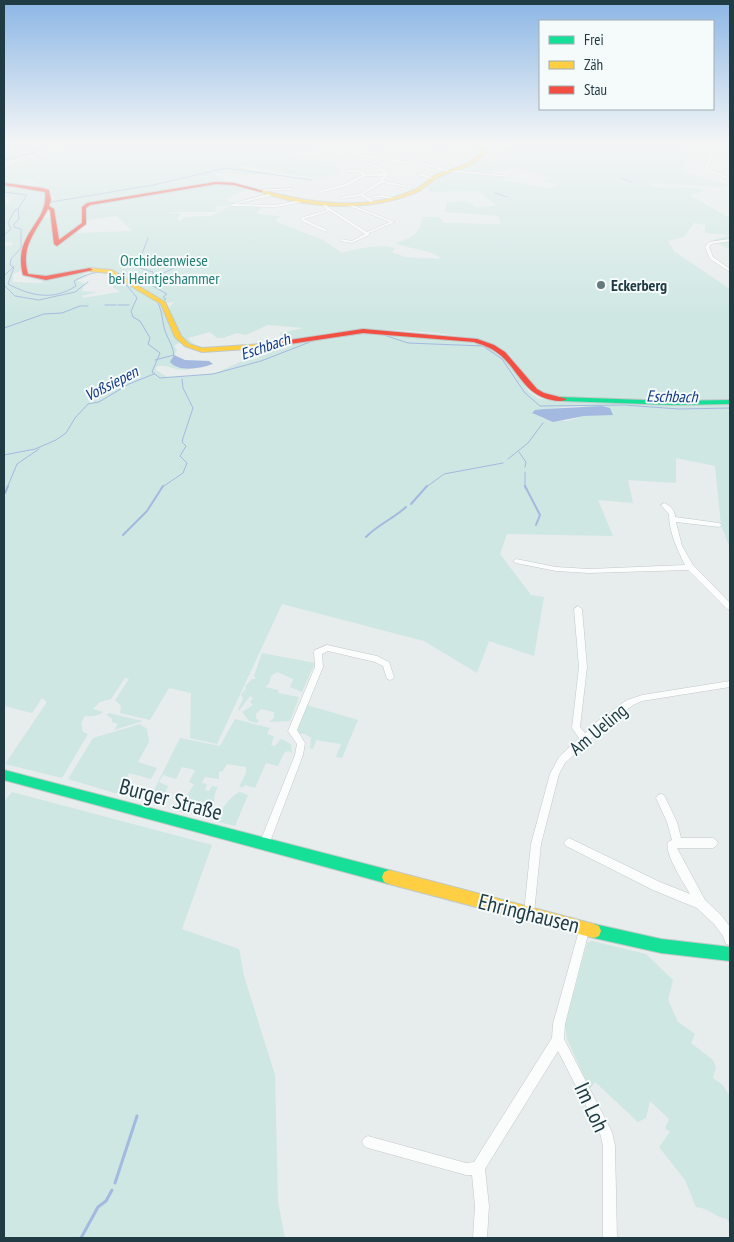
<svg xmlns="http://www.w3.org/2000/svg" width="734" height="1242" font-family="'PT Sans Narrow',sans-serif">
  <rect width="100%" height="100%" fill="#e7ecec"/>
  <path fill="#cee7e2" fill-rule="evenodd" d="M 4,144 L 59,145 L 59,148 L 88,144 L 325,144 L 311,148 L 319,151 C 310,154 303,149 291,154 L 321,159 L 342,170 C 317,191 265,162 236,167 L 262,172 L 256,175 L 212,173 L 221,177 L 224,181 L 220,182 L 249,188 L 225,200 L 234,203 L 228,206 L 217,206 L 215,211 L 226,207 L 216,212 L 168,212 L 181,214 L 177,220 L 181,221 L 184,217 L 211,216 L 231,206 L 262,207 L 257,214 L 280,216 L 275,221 L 323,240 L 342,253 C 361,248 377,244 395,248 L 392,252 L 405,257 L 442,259 C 428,248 410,250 395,243 C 413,237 418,236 423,217 L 439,217 L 444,223 L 501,224 L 498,216 L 445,212 L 447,202 L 468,201 L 476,207 L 497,206 L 478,191 L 429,192 L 427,186 L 439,178 L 480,159 L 491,162 L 501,160 L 503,146 L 499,144 L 685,144 L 683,149 L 689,151 L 682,172 L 729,185 L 720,187 L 649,183 C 658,193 687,182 706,191 L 689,195 L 730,218 L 730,250 L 712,240 L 730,235 L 705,233 L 705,225 L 694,223 L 684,237 L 668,241 L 675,252 L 730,289 L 730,401 L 713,402 L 548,396 C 524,387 519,359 497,347 C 470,332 390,329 358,330 C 333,331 308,337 283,341 L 286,339 L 279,333 L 304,328 L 268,325 L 246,335 L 237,333 L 223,338 L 217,338 L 210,332 L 188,338 L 194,344 L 190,345 C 176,335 176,323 169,308 L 174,302 L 166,303 L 121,276 L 104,269 L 53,277 L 28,275 L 24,266 L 33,232 L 41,219 L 54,217 L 53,208 L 50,205 L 55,197 L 37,187 L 42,185 L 25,180 L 17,184 L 4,184 L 4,167 L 42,154 L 43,152 L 4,164 ZM 513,168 L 548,177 L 543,181 L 558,184 L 549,189 L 501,179 L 508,178 L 490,174 L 498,169 L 508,171 ZM 117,216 L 132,231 L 77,233 L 82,221 Z
    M 327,144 L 380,144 L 375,147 L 418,154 L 412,158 Z
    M 403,144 L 446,144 L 450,153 L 429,155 L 429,147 L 406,146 Z
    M 4,185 L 45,191 L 48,199 C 41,216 14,252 21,271 L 13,274 L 13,282 L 41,283 L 43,281 L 23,277 L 46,279 L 82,272 L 87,276 L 77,281 L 84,283 L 82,291 L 97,292 L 82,296 L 83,298 L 120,292 L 113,287 L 111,280 L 118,277 L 161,303 L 172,332 L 180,342 L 174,346 L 177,350 L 172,358 L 184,368 L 191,368 C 179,375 168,362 156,367 L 156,370 L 167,377 L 194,376 L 216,373 L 240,362 L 259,358 L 251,348 L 355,332 L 471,340 L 496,350 L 513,366 L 529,392 L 539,399 L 683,405 L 730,404 L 730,548 L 721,525 L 715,466 L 676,458 L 676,483 L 628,480 L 633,503 L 598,500 L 613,536 L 507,534 L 500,554 L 531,595 L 544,597 L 534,656 L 489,641 L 477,673 L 424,641 L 282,604 L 217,744 L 190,738 L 191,693 L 169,688 L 150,720 L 120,713 L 121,706 L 115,700 L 129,679 L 125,678 L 111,699 L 100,702 L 93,709 L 103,712 C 99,716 90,717 85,716 L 81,723 L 83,732 L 88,734 L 62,778 L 5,764 L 47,702 L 42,698 L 32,713 L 4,706 L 4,246 L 13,245 L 12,242 L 4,243 L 4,202 L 10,204 L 12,203 L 8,201 L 14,198 L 4,197 L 7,194 L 4,193 ZM 578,406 L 603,408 L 613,414 L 584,416 L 567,421 L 544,419 L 532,413 L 545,409 Z
    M 262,653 L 315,663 L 302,692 L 290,687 L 293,679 L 277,672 L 271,676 L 269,684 L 265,687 L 278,690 L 278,693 L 299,697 L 290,721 L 269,722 L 274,718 L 274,712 L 261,709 L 256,714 L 256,719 L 259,720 L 257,723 L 249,721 L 242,712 L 253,705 L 250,702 L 253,698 L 250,696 L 239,711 L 238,709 L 243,699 L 241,694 L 246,689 L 245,686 L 252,679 L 256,679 L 254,676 Z
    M 307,705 L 358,720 L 342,758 L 336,757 L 341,744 L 316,740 L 313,749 L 310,748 L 311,738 L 305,734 L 298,734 L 298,728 Z
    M 108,713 L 143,721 L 114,730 L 118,724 L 112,722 L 112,719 L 107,715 Z
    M 235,719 L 270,728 L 267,734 L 274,736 L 271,745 L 275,746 L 281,739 L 291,744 L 292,753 L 288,751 L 284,753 L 278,766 L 266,763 L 255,788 L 245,785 L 243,787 L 239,787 L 246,773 L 246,767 L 227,764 L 223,771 L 219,772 L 219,779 L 205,777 L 202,783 L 207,784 L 205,790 L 209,791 L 212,786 L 218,787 C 211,798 216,807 211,819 L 171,809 L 187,796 L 194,784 L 189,782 L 195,770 L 182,767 L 176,779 L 163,775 L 159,782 L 168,786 L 164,796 L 166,808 L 148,802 L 180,738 L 220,746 Z
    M 140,724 L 147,729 L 149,742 L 138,762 L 157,768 L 151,779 L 129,773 L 118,794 L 68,779 L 93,738 Z
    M 12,792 L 212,845 L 182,929 L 239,949 L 244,976 L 275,1075 L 278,1202 L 285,1238 L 4,1238 L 4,802 Z
    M 240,792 L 248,795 L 235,826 L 215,821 C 219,812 232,794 240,792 Z
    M 592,941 L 646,954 L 673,980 L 668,1000 L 678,1022 L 695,1034 L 691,1043 L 713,1060 L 716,1067 L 713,1078 L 723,1085 L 730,1097 L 730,1225 L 727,1219 C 714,1217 712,1209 696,1207 L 685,1180 L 659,1147 L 670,1132 L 665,1128 L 669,1119 L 650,1101 L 646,1118 L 638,1122 L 595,1082 L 590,1089 L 588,1085 L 567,1039 L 565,1026 L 587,943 Z"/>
  <path fill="#a3b9e0" d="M 174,355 L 185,360 L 209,361 L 213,364 C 201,368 180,373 170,362 Z
    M 602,406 L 610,408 L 613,415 L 584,416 L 553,422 L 532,413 L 535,410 L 545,409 Z"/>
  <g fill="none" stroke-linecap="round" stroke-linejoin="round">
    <path stroke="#a3b9e0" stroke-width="1" d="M 60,147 L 81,144
      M 4,160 L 56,147
      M 621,178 L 632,182
      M 4,192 L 27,195 L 18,209 L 19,219 L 14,224 L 14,227 L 21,229 L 21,248 L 11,259 L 10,265 L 14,267 L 8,284 C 31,296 53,301 76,286 L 74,281 C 103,265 117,271 137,298 L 131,311 L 133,317 L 140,321 L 150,338 L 148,344 L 160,353 L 152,372 L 160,378 L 213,374 L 261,361 L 315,340 L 366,333
      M 495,193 L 507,197
      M 51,202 L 153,185 L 226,168 L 312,180
      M 4,235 L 11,229 L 8,223 L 15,210 L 18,209
      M 148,238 L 137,267 L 153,272 L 150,278 L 153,286 L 167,294 L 163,297 L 166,299 L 163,301
      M 4,276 L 13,267
      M 151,279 L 199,256
      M 4,285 L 15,296 L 39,300 L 75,292 L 88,282
      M 105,305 L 116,305
      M 118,305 L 129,305
      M 4,328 L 44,314 L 62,313 L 80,306 L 88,306
      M 381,334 L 408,343 L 483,346 L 502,359 L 525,393 L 540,406 L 624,405 L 679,409 L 730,408
      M 155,360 L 174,355 C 172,342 166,337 164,327 C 162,318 162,312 158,303 L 160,302
      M 519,452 L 526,462 L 525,467
      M 4,455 L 35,449 L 56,440 L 66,433 L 75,418 L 88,404 L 99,402 L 129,384 L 154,374
      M 508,459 L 528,443 L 543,423
      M 525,472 L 525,488
      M 7,488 L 17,464 L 39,449
      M 161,488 L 183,473 L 187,463 L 180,456 L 186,446 L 182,442 L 183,438 L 193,408 L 183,388 L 182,379
      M 425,488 L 444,474 L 503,463"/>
    <path stroke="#a3b9e0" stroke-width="2" d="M 525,486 L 540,515 L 536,525
      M 5,493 L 8,486
      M 411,504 L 427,486
      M 123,535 L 147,511 L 163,486
      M 366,537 C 377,525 393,519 406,507"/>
    <path stroke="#a3b9e0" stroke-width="3" d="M 115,1183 L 137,1116
      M 81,1238 L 98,1207 L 106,1201 L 112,1190"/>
    <defs>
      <path id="street" d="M 60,144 L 63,144 L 58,149 L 4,165 L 4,163 L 56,147 Z
        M 703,144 L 705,144 L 705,149 L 713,156 L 708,169 L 730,178 L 730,180 L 705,170 L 710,156 L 703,149 Z
        M 333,150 L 408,162 L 407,164 L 333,152 L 324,153 C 344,161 372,157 388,173 L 388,175 L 383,181 L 413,187 L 411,188 L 382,183 L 363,194 L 368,198 L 381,195 L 394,198 L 392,199 L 381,197 L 370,199 L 374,202 L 372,203 L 361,196 L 339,199 L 340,197 L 360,194 L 380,181 L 383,176 L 365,176 L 347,186 L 319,193 L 319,191 L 345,184 L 362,175 L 360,172 L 348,172 L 347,170 L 361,170 L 365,174 L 384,173 C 367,157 338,163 319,152 Z
        M 420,162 L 452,171 L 453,170 L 512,176 L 510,177 L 454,172 L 452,173 L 442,170 L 432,172 L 424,169 L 426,168 L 432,170 L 438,169 L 419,164 Z
        M 419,173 L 435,178 L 436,179 L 434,180 L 418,175 Z
        M 293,188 L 292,190 L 259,191 L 257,190 Z
        M 273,193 L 274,195 L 236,204 L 234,203 Z
        M 301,200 L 302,202 L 276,207 L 232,206 L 230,205 L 232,204 L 276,205 Z
        M 325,203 L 327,203 L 327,206 L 331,209 L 367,232 L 390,222 L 347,205 L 347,203 L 395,222 L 369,233 L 369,235 L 352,243 L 340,241 L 341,239 L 352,241 L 365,234 L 330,211 L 304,219 L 327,230 L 326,232 L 302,221 L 300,218 L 327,210 L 323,206 Z
        M 730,239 L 730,241 L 711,244 L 709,247 L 713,257 L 730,269 L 730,272 L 710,259 L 705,247 L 709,242 Z
        M 664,503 C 670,505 675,511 675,517 L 719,523 L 722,525 L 719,527 L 676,522 L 682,546 L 693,565 L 730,603 L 730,610 L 727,609 L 688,570 L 589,573 L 556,571 L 516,563 L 513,561 L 516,559 L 556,567 L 589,569 L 685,565 C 677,549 669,532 669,514 L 661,505 Z
        M 578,606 L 582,609 L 587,667 L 580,727 L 585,733 L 595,723 L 627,700 L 642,695 L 730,681 L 730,687 L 642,701 L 633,705 L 601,729 L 565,763 L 559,774 L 541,844 L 534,913 L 533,917 L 529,918 L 525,917 L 524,913 L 531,844 L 550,774 L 559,757 L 579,738 L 572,728 L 579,667 L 574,609 Z
        M 327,645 L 377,656 L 389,662 L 394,677 L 393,679 L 390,680 L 387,679 L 383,666 L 375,662 L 328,651 L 322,654 L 323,667 L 297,730 L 305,743 L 303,755 L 270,842 L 268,845 L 265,847 L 262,845 L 260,842 L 295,755 L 297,744 L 288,731 L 315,667 L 314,652 L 315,650 Z
        M 661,794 L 664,795 L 677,822 L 681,838 L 713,838 L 716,840 L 718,843 L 716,846 L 713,848 L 677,848 L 705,900 L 722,916 L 730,927 L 730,945 L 726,944 L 723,936 L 714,924 L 697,908 L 653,890 L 566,846 L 564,843 L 566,840 L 569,838 L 660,882 L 690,894 C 684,883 664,854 668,842 L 672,840 L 667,822 L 656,798 L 658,795 Z
        M 585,922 L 589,923 L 590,927 L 565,1024 L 564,1039 L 612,1132 L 615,1146 L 617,1238 L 603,1238 L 603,1146 L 600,1133 L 558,1051 L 485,1169 L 489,1206 L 487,1238 L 473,1238 L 475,1206 L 472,1175 L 466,1175 L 368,1148 L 364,1146 L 362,1142 L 364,1138 L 368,1136 L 466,1163 L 474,1162 L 552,1038 L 553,1024 L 580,927 L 581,923 Z"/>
      <path id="fast" d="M 560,397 L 673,401 L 730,400 L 730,404 L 673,405 L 563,401 L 559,399 Z
        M 4,770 L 389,870 L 394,872 L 396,877 L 394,882 L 389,884 L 4,780 Z
        M 594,924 L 661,939 L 730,947 L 730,961 L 661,953 L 594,938 L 589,936 L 587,931 L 589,926 Z"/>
      <path id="slow" d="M 472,144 C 479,144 483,147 484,154 C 472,168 457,169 441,176 C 431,180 425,189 415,193 C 374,209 330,209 288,200 C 278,197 267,195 259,191 L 261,190 C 311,203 365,212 414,190 C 422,187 428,179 436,175 C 452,168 468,167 480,154 L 479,149 Z
        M 90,268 L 112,270 L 165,302 L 181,336 L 189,344 L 202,348 L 263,344 L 266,346 L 263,348 L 202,352 L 185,346 L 175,337 L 161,304 L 109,273 L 88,271 L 88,269 Z
        M 389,870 L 594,924 L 599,926 L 601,931 L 599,936 L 594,938 L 389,884 L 384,882 L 382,877 L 384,872 Z"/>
      <path id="jam" d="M 216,182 L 234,183 L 263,191 L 261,192 L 234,185 L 216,184 L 90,205 L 86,208 L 86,224 L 57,246 L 54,244 L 50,210 L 48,209 C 36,232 20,246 28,274 L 46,276 L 90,268 L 93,270 L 46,280 L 23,275 C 12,233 49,224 45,192 L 4,185 L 4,183 L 42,188 L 49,190 L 51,200 L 49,206 L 54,209 L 59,240 L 82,223 L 82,207 L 87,203 Z
        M 363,329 L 477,339 L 494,345 L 505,352 L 537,389 L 544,393 L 567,399 C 562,402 557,401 552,400 C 524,395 519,370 499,354 C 492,348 483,345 474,342 L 363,333 L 263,348 L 260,346 L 263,344 Z"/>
    </defs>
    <use href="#street" stroke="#c3c9c9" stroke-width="1"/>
    <use href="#fast" stroke="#c0c8c8" stroke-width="2"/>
    <use href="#slow" stroke="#c0c8c8" stroke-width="2"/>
    <use href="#jam" stroke="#c0c8c8" stroke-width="2"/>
    <use href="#street" fill="#fbfcfc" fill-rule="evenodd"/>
    <use href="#fast" fill="#16e098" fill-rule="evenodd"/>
    <use href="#slow" fill="#ffcf43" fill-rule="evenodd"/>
    <use href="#jam" fill="#f24e42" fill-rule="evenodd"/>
  </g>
  <linearGradient id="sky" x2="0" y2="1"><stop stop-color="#8cb6e5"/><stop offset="0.45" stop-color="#f4f6f6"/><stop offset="1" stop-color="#f4f6f6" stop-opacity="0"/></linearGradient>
  <rect width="734" height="318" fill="url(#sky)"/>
  <circle fill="#66797f" stroke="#f5fbfb" stroke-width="2" cx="601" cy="285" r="5"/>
  <g text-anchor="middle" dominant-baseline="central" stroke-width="4" stroke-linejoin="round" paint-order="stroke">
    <g font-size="16" fill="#258076" stroke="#f5fbfb">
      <text x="164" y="260">Orchideenwiese<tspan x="164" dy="18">bei Heintjeshammer</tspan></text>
    </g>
    <g font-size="16" font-weight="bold" fill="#203b44" stroke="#f5fbfb" text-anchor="start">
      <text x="611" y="285">Eckerberg</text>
    </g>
    <g font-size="16" font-style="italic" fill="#123988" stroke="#f5fbfb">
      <text transform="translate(265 346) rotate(-19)">Eschbach</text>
      <text transform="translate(111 383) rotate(-27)">Voßsiepen</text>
      <text transform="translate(672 396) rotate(1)">Eschbach</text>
    </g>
    <g font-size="19" fill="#203b44" stroke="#f5fbfb">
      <text transform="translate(598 729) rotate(-40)">Am Ueling</text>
    </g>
    <g font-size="22" fill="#203b44" stroke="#f5fbfb">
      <text transform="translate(171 799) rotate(15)">Burger Straße</text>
      <text transform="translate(529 913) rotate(14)">Ehringhausen</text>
      <text transform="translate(592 1107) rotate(65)">Im Loh</text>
    </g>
  </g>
  <rect width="734" height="1242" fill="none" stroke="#203b44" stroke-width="10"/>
  <rect x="539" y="20" width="175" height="90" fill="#f5fbfb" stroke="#a0aeb2"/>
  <rect x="549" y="36" width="25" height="8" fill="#16e098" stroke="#a0aeb2"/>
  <text x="584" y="45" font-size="15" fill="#203b44">Frei</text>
  <rect x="549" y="61" width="25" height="8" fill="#ffcf43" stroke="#a0aeb2"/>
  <text x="584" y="70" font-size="15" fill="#203b44">Zäh</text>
  <rect x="549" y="86" width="25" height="8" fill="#f24e42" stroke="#a0aeb2"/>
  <text x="584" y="95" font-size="15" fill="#203b44">Stau</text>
</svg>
